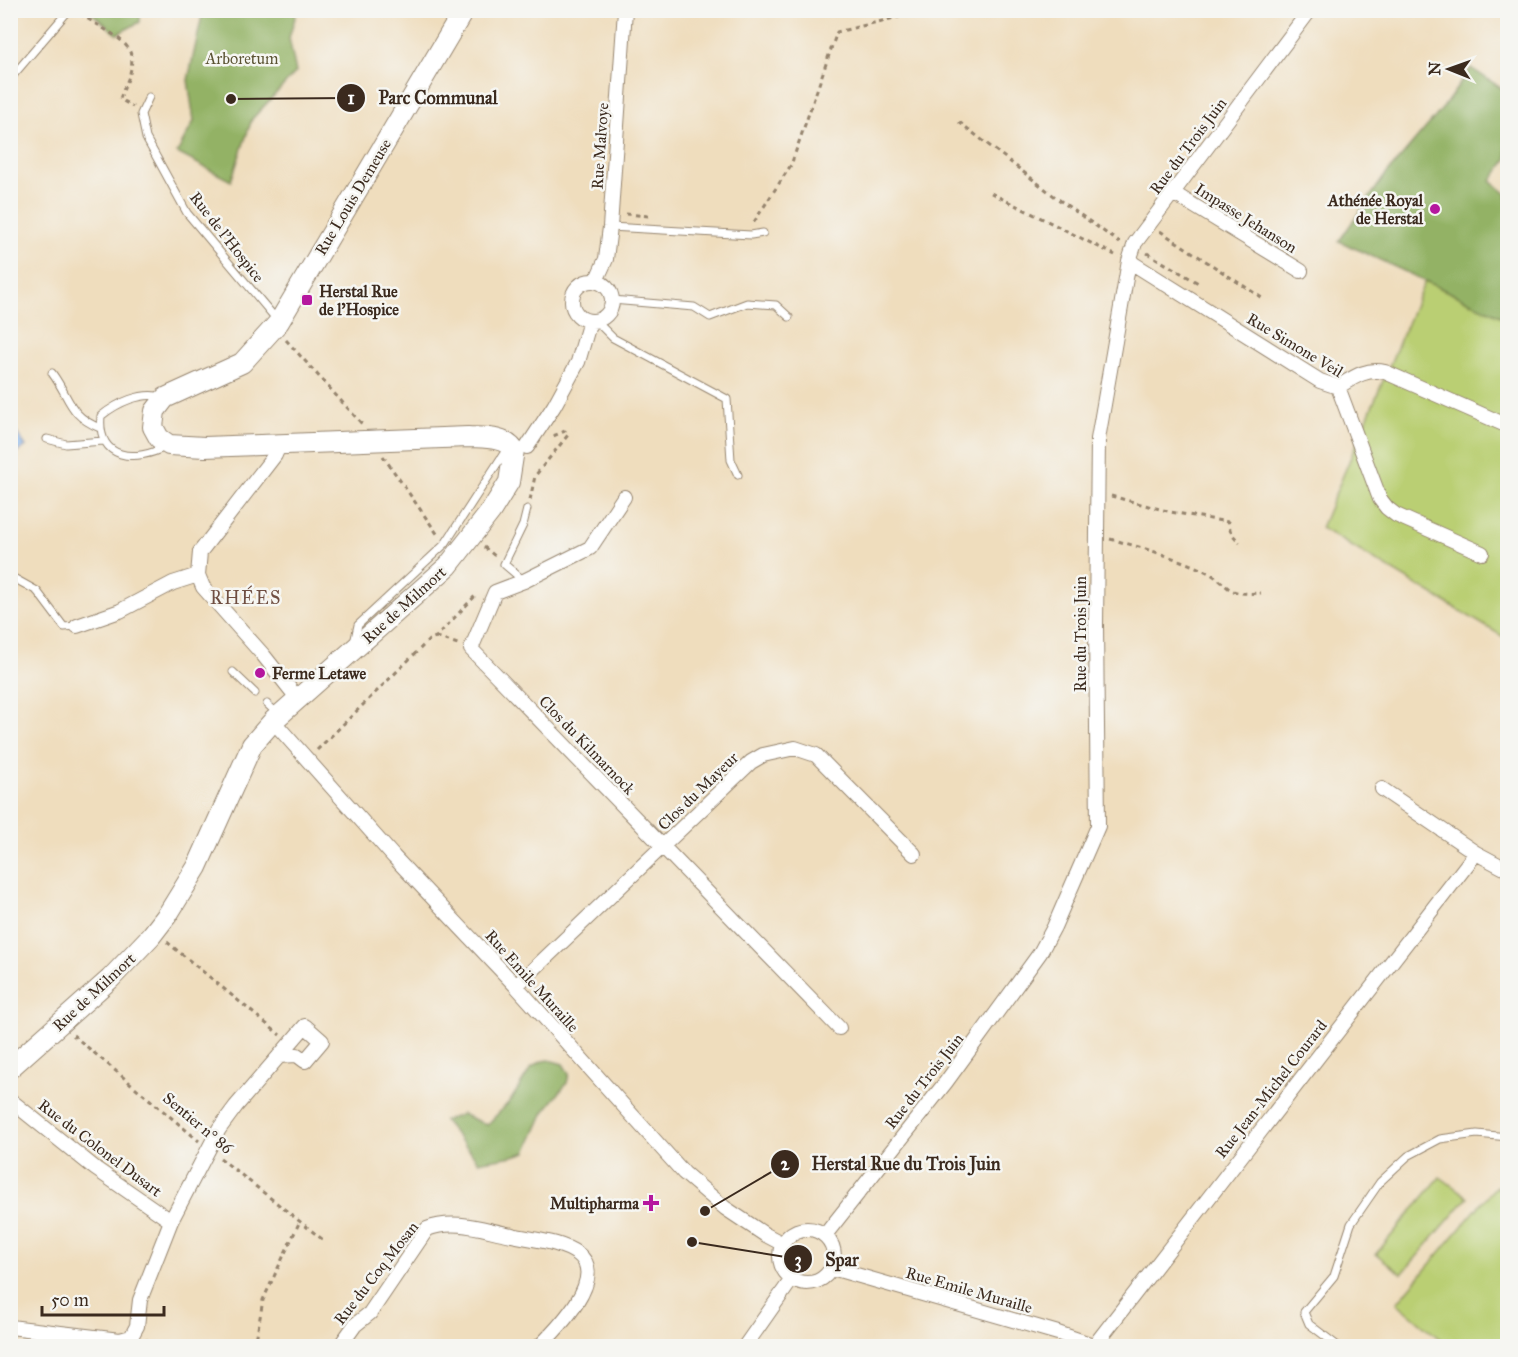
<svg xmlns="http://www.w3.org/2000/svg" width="1518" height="1357" font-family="'IM FELL Great Primer',serif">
  <rect width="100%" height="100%" fill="#f6f6f2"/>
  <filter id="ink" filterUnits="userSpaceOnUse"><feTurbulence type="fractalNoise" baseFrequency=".0167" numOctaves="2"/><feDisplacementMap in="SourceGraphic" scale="12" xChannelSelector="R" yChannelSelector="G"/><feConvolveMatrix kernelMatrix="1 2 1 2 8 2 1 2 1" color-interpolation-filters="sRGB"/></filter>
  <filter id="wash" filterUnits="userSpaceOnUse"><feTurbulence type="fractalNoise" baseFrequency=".008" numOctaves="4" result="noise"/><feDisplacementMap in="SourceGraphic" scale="24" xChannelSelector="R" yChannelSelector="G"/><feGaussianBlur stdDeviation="1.35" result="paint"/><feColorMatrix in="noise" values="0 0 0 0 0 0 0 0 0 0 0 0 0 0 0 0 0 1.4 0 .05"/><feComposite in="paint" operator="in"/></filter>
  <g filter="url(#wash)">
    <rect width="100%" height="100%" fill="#efddbd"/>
    <path fill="#bacf73" stroke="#7a7c48" stroke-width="1.5" d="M 1425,281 L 1507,319 L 1507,639 L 1321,528 Z
      M 1440,1177 L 1468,1197 L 1402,1274 L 1376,1254 Z
      M 1496,1186 L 1507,1196 L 1507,1346 L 1448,1346 L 1397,1303 Z"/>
    <path fill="#93b265" stroke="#676e42" stroke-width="1.5" d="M 89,11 L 140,11 L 140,22 L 117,34 Z
      M 203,11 L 297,11 L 289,38 L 296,72 L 252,119 L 231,181 L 177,153 L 194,121 L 188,80 Z
      M 1471,68 L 1507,92 L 1507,159 L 1491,181 L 1507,194 L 1507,319 L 1339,241 L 1384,177 L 1442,109 Z
      M 549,1060 L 563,1064 L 569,1074 L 567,1083 L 544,1112 L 526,1152 C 512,1158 495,1158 479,1162 L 444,1121 L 462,1114 L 487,1125 L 511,1100 L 531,1068 L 542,1061 Z"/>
    <path fill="#7eafea" stroke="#5c6c84" stroke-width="1.5" d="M 10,424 L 26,446 L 11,457 L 10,457 Z"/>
  </g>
  <g filter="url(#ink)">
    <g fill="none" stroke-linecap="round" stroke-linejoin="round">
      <defs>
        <path id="lane" d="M 10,79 L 69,10
          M 149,97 L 141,114 L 146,138 L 187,213 L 277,320
          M 610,227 L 751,235 L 763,233
          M 612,300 L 694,307 L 710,317 L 747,303 L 776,305 L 789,317
          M 596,321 L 613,338 L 727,399 L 731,460 L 738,475
          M 52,373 C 71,399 68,415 100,428
          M 162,397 C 142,391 117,403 101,416 C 97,460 135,463 167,446
          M 47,439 L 66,444 L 103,441
          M 10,576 L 37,591 L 64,627 L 77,626
          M 524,581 L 504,564 L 523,525 L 527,509
          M 354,643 L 358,625 L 445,544 L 508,447
          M 233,672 L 255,693
          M 267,704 L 278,714
          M 1338,1346 L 1309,1324 L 1304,1312 L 1334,1276 L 1351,1224 L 1380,1182 L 1408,1156 L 1440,1139 L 1477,1134 L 1508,1137"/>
        <path id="street" d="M 1173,193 L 1301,271
          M 1129,261 L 1320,381 L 1338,387 L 1380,499 L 1387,508 L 1396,515 L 1482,553
          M572 301a20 20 0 1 1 40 0a20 20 0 1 1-40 0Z
          M 596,281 L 606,259 L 610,227 L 625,10
          M 1338,387 C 1354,377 1366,368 1385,372 L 1508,426
          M 280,443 L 275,455 L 200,552 L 198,575 L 203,587 L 264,656 L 298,699
          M 527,447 L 554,406 L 578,362 L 590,321
          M 624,497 L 590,548 L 524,581 L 495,592 L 471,649 L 839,1028
          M 77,626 L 120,611 L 173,583 L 198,575
          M 273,721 L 394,857 L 516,986 L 684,1173 L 725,1208 L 764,1234 L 783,1244
          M 1382,789 L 1476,853 L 1508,870
          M 516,986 L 751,762 L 763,755 L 795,748 L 816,755 L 914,854
          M 10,1100 L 96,1169 L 171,1221
          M780 1256a27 27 0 1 1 54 0a27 27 0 1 1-54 0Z
          M 825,1235 L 946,1082 L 1040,953 L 1054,927 L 1098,826 L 1096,625 L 1098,439 L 1129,261 L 1135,243 L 1310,10
          M 832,1268 L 1058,1333 L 1096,1346
          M 10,1327 L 120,1340 L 131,1337 L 137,1326 L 140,1300 L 171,1221 L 219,1129 L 236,1106 L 305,1026 L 322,1041 L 305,1061 L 297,1055 L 279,1056
          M 340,1346 L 355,1325 L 370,1313 L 427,1229 C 455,1218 484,1230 512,1235 C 534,1240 560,1241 578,1254 C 609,1277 556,1330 540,1346
          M 745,1346 L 792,1279
          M 1094,1346 L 1476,853"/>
        <path id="secondary" d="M 10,1068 L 110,979 L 151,936 L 168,914 L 197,867 L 252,745 L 273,721 L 448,566 L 491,511 L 509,482 L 514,450 C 504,436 484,438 468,437 L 205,447 L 169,445 L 159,438 L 153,427 L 155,411 L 165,398 L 242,363 L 279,322 L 464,10"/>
      </defs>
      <use href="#lane" stroke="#95846e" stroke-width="9"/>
      <use href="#street" stroke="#95846e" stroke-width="16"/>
      <use href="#secondary" stroke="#95846e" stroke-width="22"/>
      <path stroke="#95846e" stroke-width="3" stroke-dasharray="4.5 4.5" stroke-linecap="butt" d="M 80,14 C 92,22 124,38 129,50 C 133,57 132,65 130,73 C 128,81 123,89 120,99 L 133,107
        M 959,122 L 1058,199 L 1120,243
        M 991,193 L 1115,255
        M 626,214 L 649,216
        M 754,222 L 791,165 L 837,32 L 927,10
        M 1160,231 L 1262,298
        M 1147,253 L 1200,284
        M 286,340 L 362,424
        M 383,456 L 438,535
        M 1111,496 L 1171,512 L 1228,522 L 1231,533 L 1240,543
        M 530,500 L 535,476 L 568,435 L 565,431 L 553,436
        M 1110,539 C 1141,547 1174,557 1203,570 C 1232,583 1220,596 1261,593
        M 484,547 L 495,556
        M 436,637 L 458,644
        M 317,750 L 430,639 L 436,637 L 477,594
        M 167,942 L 280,1035
        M 73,1035 L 199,1141
        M 220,1158 L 322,1239
        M 146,1340 L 173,1346
        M 255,1346 L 263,1300 L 300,1221"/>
      <use href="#lane" stroke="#fff" stroke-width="7"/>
      <use href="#street" stroke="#fff" stroke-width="14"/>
      <use href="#secondary" stroke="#fff" stroke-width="20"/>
    </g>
  </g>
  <g fill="#b5179e" stroke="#f6f6f2" stroke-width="2">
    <circle cx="1435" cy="209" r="6"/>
    <rect x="301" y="294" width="12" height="12" rx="3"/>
    <circle cx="260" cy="673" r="6"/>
    <path d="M648 1194h6v6h6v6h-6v6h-6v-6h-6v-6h6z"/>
  </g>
  <g text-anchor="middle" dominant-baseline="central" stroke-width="5" stroke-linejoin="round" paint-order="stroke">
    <g font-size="16" fill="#5b5333" stroke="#f6f6f2">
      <text x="242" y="58">Arboretum</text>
    </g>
    <g font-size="16" fill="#3b2a1e" stroke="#f6f6f2">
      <text transform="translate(600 146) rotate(-86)">Rue Malvoye</text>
      <text transform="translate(1188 146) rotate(-53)">Rue du Trois Juin</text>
      <text transform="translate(353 197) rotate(-59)">Rue Louis Demeuse</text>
      <text transform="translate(1246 218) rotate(32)">Impasse Jehanson</text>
      <text transform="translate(227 237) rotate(52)">Rue de l'Hospice</text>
      <text transform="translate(1295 345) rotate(31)">Rue Simone Veil</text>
      <text transform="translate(404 605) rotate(-42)">Rue de Milmort</text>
      <text transform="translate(1080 634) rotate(-90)">Rue du Trois Juin</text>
      <text transform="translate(587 745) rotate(46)">Clos du Kilmarnock</text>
      <text transform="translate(698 791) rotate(-44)">Clos du Mayeur</text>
      <text transform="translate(532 981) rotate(48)">Rue Emile Muraille</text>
      <text transform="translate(94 992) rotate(-43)">Rue de Milmort</text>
      <text transform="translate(924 1081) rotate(-52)">Rue du Trois Juin</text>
      <text transform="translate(1271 1089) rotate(-52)">Rue Jean-Michel Courard</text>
      <text transform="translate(198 1123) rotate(40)">Sentier n° 86</text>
      <text transform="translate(100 1148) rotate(37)">Rue du Colonel Dusart</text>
      <text transform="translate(376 1273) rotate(-52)">Rue du Coq Mosan</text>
      <text transform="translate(969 1290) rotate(16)">Rue Emile Muraille</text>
    </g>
    <g font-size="16" font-weight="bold" fill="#3b2a1e" stroke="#f6f6f2" text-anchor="end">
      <text x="1423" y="200">Athénée Royal<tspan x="1423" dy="18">de Herstal</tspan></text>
      <text x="319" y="291" text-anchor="start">Herstal Rue<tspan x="319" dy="18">de l'Hospice</tspan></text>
      <text x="272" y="673" text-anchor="start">Ferme Letawe</text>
      <text x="639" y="1203">Multipharma</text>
    </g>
    <g font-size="18" letter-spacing="1.5" fill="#704f42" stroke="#f6f6f2">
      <text x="246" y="598">RHÉES</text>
    </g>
  </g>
  <path fill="none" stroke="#3b2a1e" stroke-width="2" d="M231 99L351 98M705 1211L785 1164M692 1242L798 1259"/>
  <g fill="#3b2a1e" stroke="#f6f6f2" stroke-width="2">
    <circle cx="231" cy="99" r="6"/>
    <circle cx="705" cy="1211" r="6"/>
    <circle cx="692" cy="1242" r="6"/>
    <circle cx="351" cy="98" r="15"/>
    <circle cx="785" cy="1164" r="15"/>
    <circle cx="798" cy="1259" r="15"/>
  </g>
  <g font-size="18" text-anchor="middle" font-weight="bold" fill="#fff">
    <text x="351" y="104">1</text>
    <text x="785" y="1170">2</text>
    <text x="798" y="1266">3</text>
  </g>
  <g font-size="18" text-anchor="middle" font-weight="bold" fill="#3b2a1e" stroke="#f6f6f2" stroke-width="5" stroke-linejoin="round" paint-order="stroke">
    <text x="438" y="104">Parc Communal</text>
    <text x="906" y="1170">Herstal Rue du Trois Juin</text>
    <text x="842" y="1266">Spar</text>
  </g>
  <rect width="1518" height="1357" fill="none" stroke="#f6f6f2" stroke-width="36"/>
  <g transform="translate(1449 69) rotate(271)" stroke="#f6f6f2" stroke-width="4.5" paint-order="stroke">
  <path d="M0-4.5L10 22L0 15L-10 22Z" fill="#3b2a1e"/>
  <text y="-9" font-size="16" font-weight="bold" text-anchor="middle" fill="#3b2a1e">N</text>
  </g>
  <path d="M42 1306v9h122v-9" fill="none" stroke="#3b2a1e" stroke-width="3"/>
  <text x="51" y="1306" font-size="18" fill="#3b2a1e" stroke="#f6f6f2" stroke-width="4.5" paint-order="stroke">50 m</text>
</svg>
